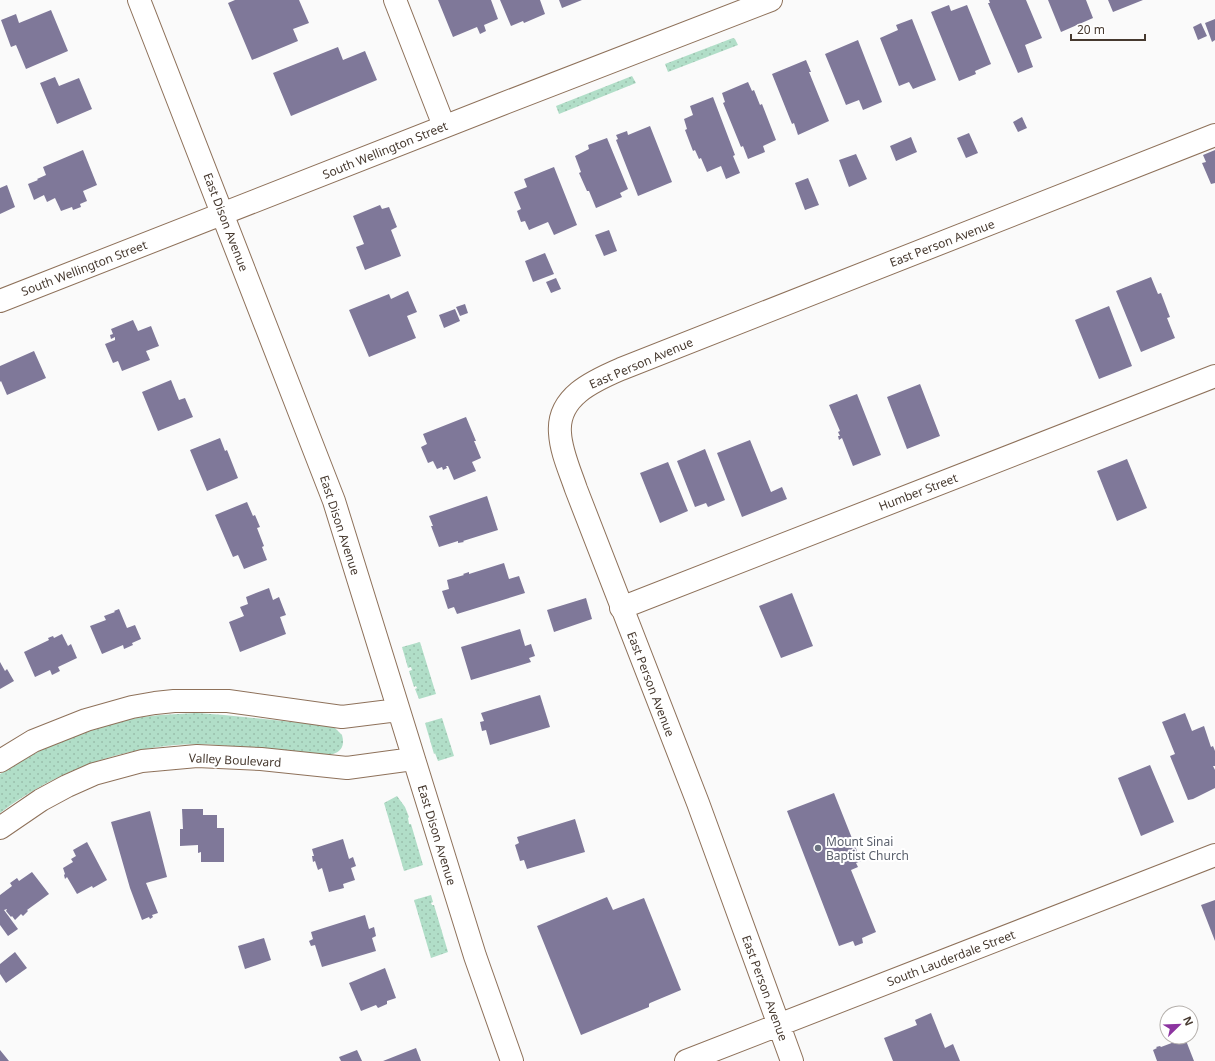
<svg xmlns="http://www.w3.org/2000/svg" width="1215" height="1061" font-family="'Noto Sans',sans-serif">
  <defs>
    <pattern id="grass-dots" width="8" height="8" patternUnits="userSpaceOnUse"><rect width="8" height="8" fill="#b1dec8"/><path d="M2 2h.1M6 6h.1" fill="none" stroke="#9abfac" stroke-width="1.8" stroke-linecap="round"/></pattern>
  </defs>
  <rect width="100%" height="100%" fill="#fafafa"/>
  <path fill="url(#grass-dots)" d="M 733,38 L 735,39 L 738,45 L 668,72 L 665,64 Z
    M 632,76 L 636,83 L 559,114 L 556,106 Z
    M 420,642 L 436,694 L 419,699 L 415,689 L 417,688 L 416,686 L 414,687 L 409,671 L 412,670 L 411,667 L 408,668 L 402,647 Z
    M 197,713 L 224,715 L 333,726 L 342,735 C 347,752 333,756 319,756 C 286,753 252,748 219,745 C 141,739 62,766 0,813 L 0,774 C 47,743 103,720 160,715 C 172,714 184,714 197,713 Z
    M 442,718 L 454,756 L 438,761 L 435,753 L 434,754 L 425,723 Z
    M 397,796 L 405,807 L 409,817 L 408,818 L 409,824 L 411,824 L 423,865 L 404,871 L 384,803 Z
    M 431,895 L 433,902 L 431,903 L 432,905 L 434,905 L 448,952 L 431,958 L 414,900 Z"/>
  <path fill="#7f7899" d="M 235,0 L 299,0 L 309,23 L 293,29 L 298,41 L 252,60 L 228,3 Z
    M 438,0 L 491,0 L 498,19 L 484,25 L 486,31 L 480,34 L 477,27 L 453,37 Z
    M 500,0 L 540,0 L 545,14 L 524,23 L 523,21 L 511,26 Z
    M 559,0 L 582,0 L 562,8 Z
    M 989,0 L 1026,0 L 1042,38 L 1025,45 L 1033,67 L 1018,73 L 988,3 L 990,3 Z
    M 1048,0 L 1086,0 L 1093,18 L 1061,32 Z
    M 1108,0 L 1143,0 L 1113,12 Z
    M 949,5 L 951,11 L 967,5 L 991,64 L 975,71 L 976,74 L 959,81 L 931,12 Z
    M 51,10 L 68,51 L 26,69 L 16,45 L 11,47 L 1,20 L 16,14 L 19,23 Z
    M 912,19 L 936,80 L 913,89 L 909,82 L 899,86 L 880,38 L 898,30 L 896,25 Z
    M 1215,19 L 1215,40 L 1212,42 L 1205,23 Z
    M 1201,23 L 1207,36 L 1198,40 L 1193,27 Z
    M 858,40 L 882,102 L 863,110 L 859,100 L 846,105 L 825,54 Z
    M 338,47 L 343,60 L 365,51 L 377,80 L 291,116 L 273,73 Z
    M 806,60 L 811,72 L 809,72 L 829,121 L 798,135 L 794,123 L 792,124 L 772,74 Z
    M 55,77 L 59,86 L 79,78 L 92,109 L 57,124 L 40,83 Z
    M 748,82 L 752,91 L 754,90 L 760,105 L 762,104 L 776,140 L 763,146 L 765,152 L 748,159 L 743,146 L 741,147 L 723,103 L 725,102 L 722,93 Z
    M 713,97 L 735,155 L 733,156 L 740,173 L 726,179 L 721,166 L 707,172 L 701,158 L 699,159 L 695,150 L 693,151 L 685,130 L 687,129 L 684,119 L 693,115 L 690,106 Z
    M 1022,117 L 1027,128 L 1018,132 L 1013,122 Z
    M 650,126 L 672,182 L 638,196 L 616,140 L 618,139 L 616,135 L 627,131 L 628,135 Z
    M 969,133 L 978,153 L 966,158 L 957,138 Z
    M 911,137 L 917,152 L 896,161 L 890,146 Z
    M 607,138 L 628,189 L 620,193 L 622,197 L 596,208 L 589,191 L 587,191 L 579,173 L 581,172 L 575,156 L 589,149 L 588,145 Z
    M 83,150 L 97,185 L 83,191 L 87,201 L 80,204 L 81,207 L 73,210 L 72,207 L 61,211 L 55,198 L 47,202 L 44,195 L 34,200 L 28,184 L 38,180 L 37,179 L 46,175 L 43,167 Z
    M 1215,150 L 1215,183 L 1211,184 L 1202,163 L 1206,162 L 1203,155 Z
    M 856,154 L 867,179 L 849,187 L 839,160 Z
    M 554,167 L 577,225 L 554,235 L 548,222 L 529,230 L 525,221 L 521,222 L 517,211 L 521,209 L 514,192 L 527,187 L 524,179 Z
    M 808,178 L 819,205 L 805,210 L 795,183 Z
    M 7,185 L 15,207 L 0,214 L 0,188 Z
    M 380,205 L 382,209 L 389,207 L 397,227 L 391,230 L 401,256 L 365,270 L 356,247 L 364,244 L 353,216 Z
    M 609,230 L 617,251 L 604,256 L 595,235 Z
    M 545,253 L 554,274 L 533,282 L 525,261 Z
    M 1151,277 L 1158,294 L 1161,293 L 1170,317 L 1167,318 L 1175,338 L 1141,352 L 1116,291 Z
    M 556,278 L 561,289 L 551,293 L 546,282 Z
    M 408,291 L 417,312 L 407,316 L 416,338 L 369,357 L 349,310 L 389,294 L 391,299 Z
    M 465,304 L 468,313 L 460,316 L 456,307 Z
    M 1109,306 L 1132,366 L 1099,379 L 1075,320 Z
    M 455,309 L 460,321 L 444,328 L 439,315 Z
    M 133,320 L 138,331 L 151,326 L 159,346 L 146,351 L 150,360 L 122,371 L 118,361 L 113,363 L 105,344 L 115,340 L 115,337 L 111,339 L 110,335 L 113,334 L 111,329 Z
    M 34,351 L 46,378 L 7,395 L 1,381 L 0,382 L 0,366 Z
    M 171,380 L 179,400 L 185,398 L 193,417 L 158,431 L 142,392 Z
    M 920,384 L 940,436 L 907,449 L 887,397 Z
    M 857,394 L 881,455 L 853,466 L 842,438 L 839,440 L 838,436 L 840,436 L 838,432 L 840,431 L 829,405 Z
    M 466,417 L 476,441 L 474,441 L 481,458 L 472,462 L 476,471 L 454,480 L 448,466 L 446,466 L 447,468 L 443,470 L 442,467 L 437,469 L 433,461 L 428,463 L 421,447 L 427,444 L 423,434 Z
    M 220,438 L 225,451 L 227,450 L 238,478 L 207,491 L 190,450 Z
    M 750,440 L 771,492 L 782,487 L 787,499 L 742,517 L 717,453 Z
    M 705,449 L 725,500 L 708,507 L 706,503 L 695,507 L 677,461 Z
    M 1127,459 L 1147,508 L 1117,521 L 1097,471 Z
    M 668,462 L 688,511 L 660,523 L 640,473 Z
    M 487,496 L 498,530 L 463,541 L 464,542 L 458,543 L 458,541 L 439,547 L 431,526 L 433,526 L 429,516 Z
    M 247,502 L 253,516 L 255,515 L 260,527 L 257,528 L 264,546 L 262,547 L 267,560 L 244,569 L 238,555 L 233,557 L 215,515 Z
    M 504,563 L 509,579 L 519,576 L 525,593 L 457,614 L 454,607 L 448,609 L 442,591 L 449,589 L 447,580 L 464,575 L 463,574 L 469,572 L 469,574 Z
    M 269,588 L 273,600 L 279,597 L 286,615 L 280,617 L 286,634 L 240,652 L 229,622 L 244,616 L 240,607 L 248,604 L 246,597 Z
    M 792,593 L 813,646 L 781,658 L 759,606 Z
    M 586,598 L 592,619 L 554,632 L 547,610 Z
    M 119,609 L 127,628 L 135,625 L 141,639 L 132,643 L 133,645 L 124,649 L 123,645 L 102,654 L 90,626 L 106,620 L 104,616 L 115,612 L 114,611 Z
    M 520,629 L 525,646 L 531,644 L 535,656 L 529,658 L 531,662 L 471,680 L 461,647 Z
    M 62,634 L 68,646 L 71,644 L 77,658 L 58,667 L 60,671 L 52,675 L 50,670 L 35,677 L 24,652 L 49,640 L 48,638 L 53,636 L 54,638 Z
    M 0,662 L 5,671 L 7,669 L 14,681 L 0,689 Z
    M 540,695 L 550,727 L 490,745 L 486,730 L 482,731 L 480,722 L 484,721 L 481,713 Z
    M 1185,713 L 1192,731 L 1204,726 L 1211,747 L 1213,746 L 1215,751 L 1215,766 L 1213,766 L 1215,770 L 1215,788 L 1193,799 L 1188,800 L 1170,756 L 1175,754 L 1162,722 Z
    M 1150,765 L 1174,822 L 1141,836 L 1118,778 Z
    M 834,793 L 861,861 L 856,863 L 858,867 L 851,870 L 876,932 L 862,938 L 863,943 L 855,946 L 853,941 L 839,946 L 787,811 Z
    M 182,809 L 203,809 L 203,815 L 217,815 L 217,828 L 224,828 L 224,862 L 201,862 L 201,852 L 198,853 L 198,845 L 180,846 L 180,829 L 183,829 Z
    M 150,811 L 167,877 L 146,883 L 158,913 L 152,915 L 153,917 L 150,919 L 149,917 L 142,920 L 130,888 L 111,822 Z
    M 575,819 L 585,852 L 527,869 L 524,860 L 520,861 L 515,845 L 519,843 L 517,837 Z
    M 343,839 L 349,859 L 353,857 L 356,866 L 351,868 L 355,880 L 343,884 L 344,888 L 329,892 L 322,868 L 318,870 L 315,861 L 313,862 L 312,856 L 314,856 L 312,849 Z
    M 87,842 L 107,880 L 93,888 L 92,886 L 77,894 L 67,877 L 65,879 L 64,875 L 65,874 L 63,868 L 73,862 L 71,859 L 76,856 L 73,850 Z
    M 32,872 L 49,894 L 27,910 L 28,911 L 23,916 L 21,914 L 15,920 L 12,916 L 11,917 L 6,911 L 7,909 L 4,910 L 18,929 L 8,936 L 0,925 L 0,895 L 12,886 L 10,883 L 17,878 L 19,881 Z
    M 607,897 L 613,910 L 644,898 L 681,990 L 650,1003 L 649,1004 L 649,1007 L 581,1035 L 537,926 Z
    M 1215,900 L 1215,941 L 1201,905 Z
    M 365,915 L 369,929 L 374,927 L 376,936 L 372,938 L 376,951 L 322,967 L 315,945 L 311,946 L 309,941 L 313,939 L 311,932 Z
    M 264,938 L 271,960 L 245,969 L 238,946 Z
    M 15,952 L 27,968 L 6,983 L 0,974 L 0,964 Z
    M 385,968 L 396,998 L 387,1001 L 387,1004 L 378,1008 L 376,1005 L 361,1011 L 349,983 Z
    M 931,1013 L 945,1048 L 953,1044 L 960,1061 L 893,1061 L 884,1038 L 917,1025 L 915,1020 Z
    M 1185,1038 L 1194,1061 L 1157,1061 L 1153,1050 L 1157,1048 L 1156,1047 L 1160,1046 L 1161,1047 Z
    M 416,1048 L 421,1061 L 383,1061 Z
    M 0,1050 L 9,1061 L 0,1061 Z
    M 357,1050 L 362,1061 L 341,1061 L 339,1057 Z"/>
  <g fill="none" stroke-linecap="round" stroke-linejoin="round">
    <defs>
      <path id="minor" d="M 139,0 L 334,501 L 475,956 L 512,1061
        M 395,0 L 444,126
        M 0,301 L 502,104 L 771,0
        M 621,608 L 1215,376
        M 0,761 L 33,741 L 86,720 L 132,707 L 155,703 L 174,701 L 228,701 L 342,717 L 398,710
        M 0,828 L 41,800 L 67,786 L 94,774 L 142,761 L 197,756 L 261,759 L 347,768 L 413,759
        M 686,1061 L 1215,855
        M 792,1061 L 698,803 L 576,489 C 570,471 561,452 560,433 C 557,397 593,381 621,369 L 1215,135"/>
    </defs>
    <use href="#minor" stroke="#8e715a" stroke-width="24"/>
    <use href="#minor" stroke="#fff" stroke-width="22"/>
  </g>
  <circle fill="#6b7280" stroke="#fff" stroke-width="1.5" cx="818" cy="848" r="4"/>
  <g text-anchor="middle" dominant-baseline="central" stroke-width="4" stroke-linejoin="round" paint-order="stroke">
    <g font-size="12" fill="#46392f" stroke="#fff">
      <text transform="translate(385 150) rotate(-22)">South Wellington Street</text>
      <text transform="translate(226 222) rotate(69)">East Dison Avenue</text>
      <text transform="translate(942 243) rotate(-21)">East Person Avenue</text>
      <text transform="translate(84 268) rotate(-21)">South Wellington Street</text>
      <text transform="translate(641 363) rotate(-23)">East Person Avenue</text>
      <text transform="translate(918 492) rotate(-21)">Humber Street</text>
      <text transform="translate(340 525) rotate(72)">East Dison Avenue</text>
      <text transform="translate(651 684) rotate(69)">East Person Avenue</text>
      <text transform="translate(235 760) rotate(3)">Valley Boulevard</text>
      <text transform="translate(437 835) rotate(73)">East Dison Avenue</text>
      <text transform="translate(951 958) rotate(-21)">South Lauderdale Street</text>
      <text transform="translate(765 988) rotate(70)">East Person Avenue</text>
    </g>
    <g font-size="12" fill="#5b616d" stroke="#fff" text-anchor="start">
      <text x="826" y="841">Mount Sinai<tspan x="826" dy="14">Baptist Church</tspan></text>
    </g>
  </g>
  <g transform="translate(1179 1025) rotate(67)"><circle r="19" fill="#ffffff" stroke="#b5b0ac"/>
  <path d="M0-3L7 15L0 10L-7 15Z" fill="#8c34a0"/>
  <text y="-6" font-size="11" font-weight="bold" text-anchor="middle" fill="#46392f">N</text>
  </g>
  <path d="M1071 34v6h74v-6" fill="none" stroke="#46392f" stroke-width="2"/>
  <text x="1077" y="34" font-size="12" fill="#46392f" stroke="#ffffff" stroke-width="3" paint-order="stroke">20 m</text>
</svg>
